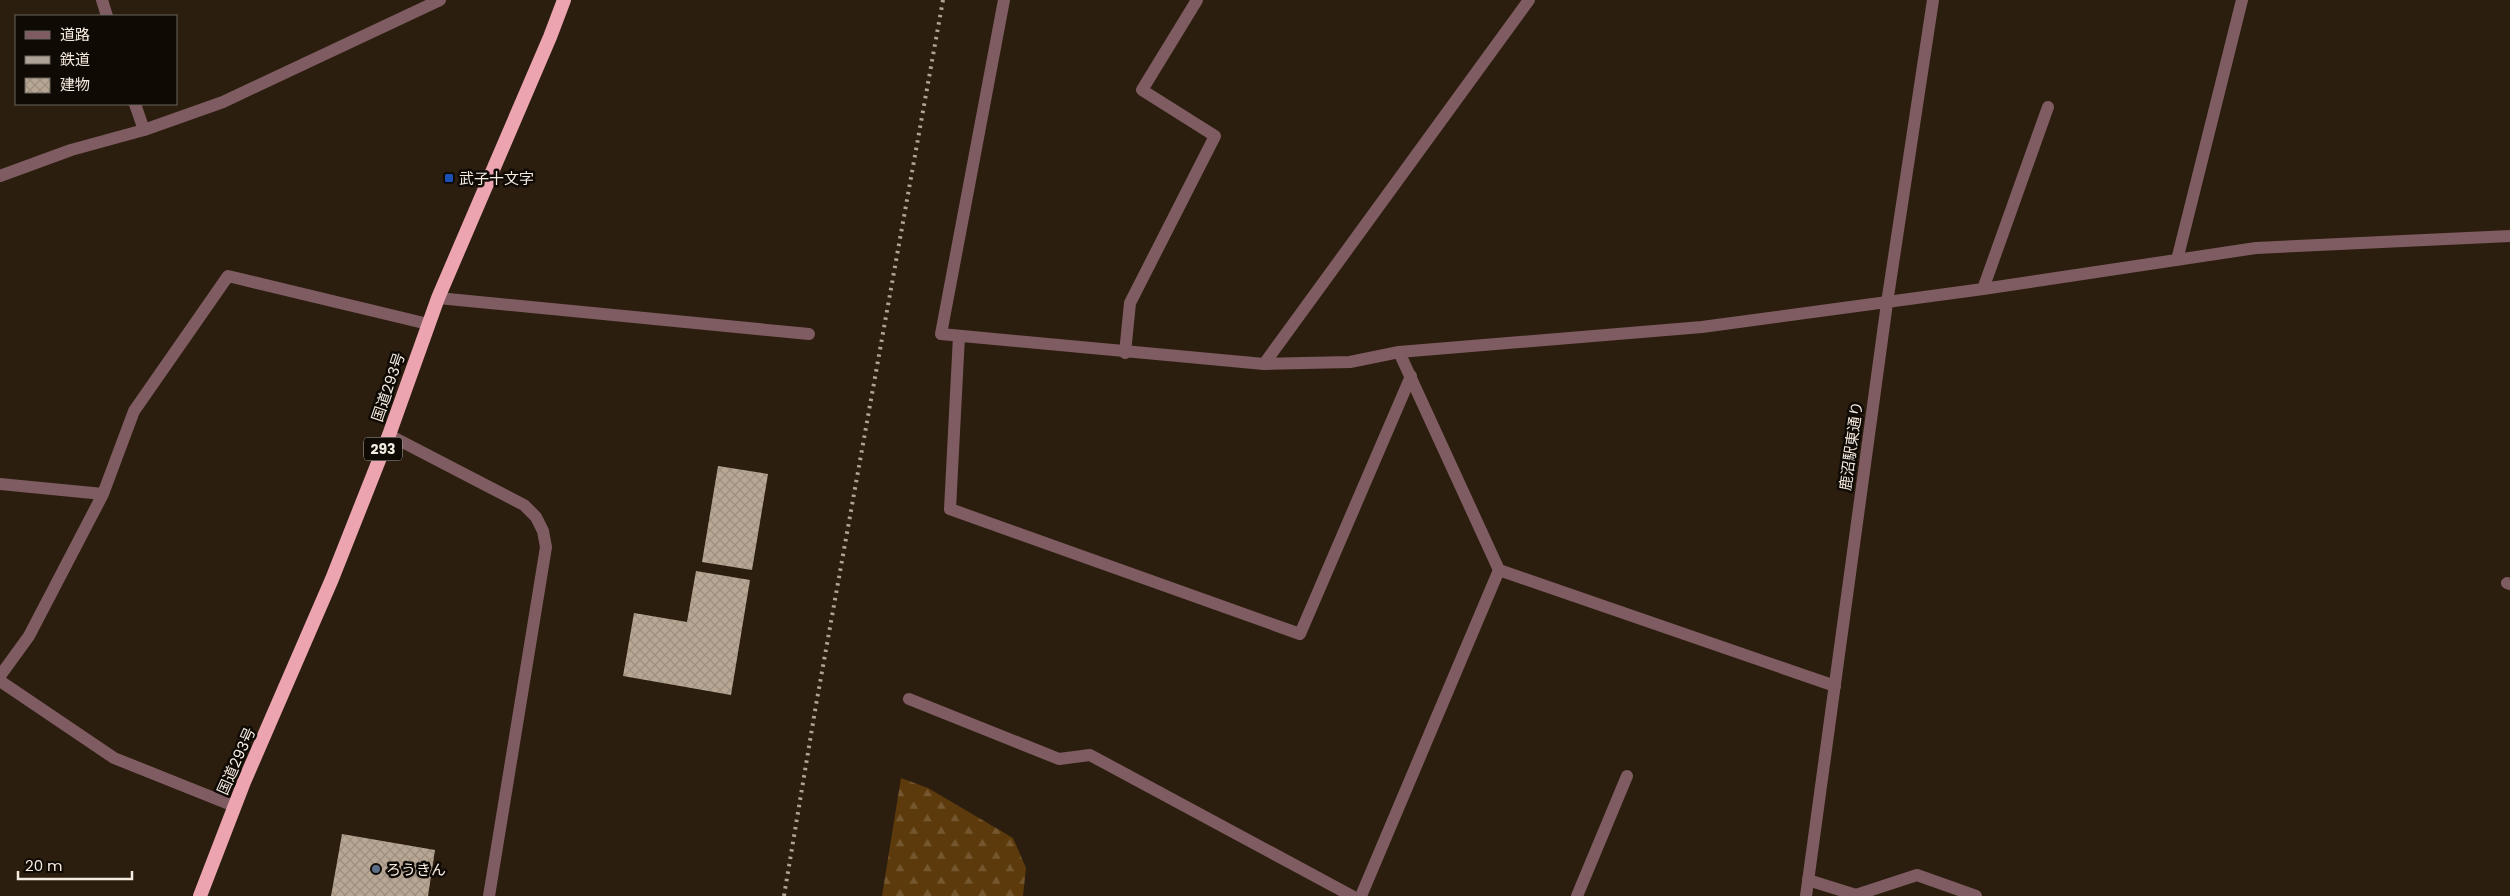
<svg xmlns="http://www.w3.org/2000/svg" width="2510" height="896" font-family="Poppins,'Noto Sans JP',sans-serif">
  <defs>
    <pattern id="forest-firs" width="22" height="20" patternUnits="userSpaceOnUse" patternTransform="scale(1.25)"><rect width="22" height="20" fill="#5c3a0b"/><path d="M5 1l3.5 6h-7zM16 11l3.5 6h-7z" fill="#74572e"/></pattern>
    <pattern id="building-cross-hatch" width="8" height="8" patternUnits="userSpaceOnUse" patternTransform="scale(1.25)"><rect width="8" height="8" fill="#b8a794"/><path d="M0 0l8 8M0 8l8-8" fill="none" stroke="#9c8f80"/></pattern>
  </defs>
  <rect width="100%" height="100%" fill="#2c1e0f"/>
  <path fill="url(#forest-firs)" d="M 901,778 L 928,788 L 1013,838 L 1026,868 L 1023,896 L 882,896 Z"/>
  <path fill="url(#building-cross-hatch)" d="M 718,466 L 768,474 L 752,570 L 702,562 Z
    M 696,571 L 750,580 L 731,695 L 623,676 L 634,613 L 687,622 Z
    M 342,834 L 435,850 L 428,896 L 331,896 Z"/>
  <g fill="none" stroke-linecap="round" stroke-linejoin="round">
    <path stroke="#7f5c61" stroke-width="12" d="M 1125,353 L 1130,303 L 1215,136 L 1142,90 L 1197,0"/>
    <path stroke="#7f5c61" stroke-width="12" d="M 102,0 L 107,16
      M 1004,0 L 941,334 L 1264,364 L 1350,362 L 1399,352 L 1702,327 L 1983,289 L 2256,248 L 2510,236
      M 135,104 L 144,130
      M 0,176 L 71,150 L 144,130 L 223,102 L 440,0
      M 2177,260 L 2242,0
      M 1983,289 L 2048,107
      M 438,298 L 809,334
      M 959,336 L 950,509 L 1300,634 L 1411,376
      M 1264,364 L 1529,0
      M 389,435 L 524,505 L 536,517 L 543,531 L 546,547 L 489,896
      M 0,484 L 103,494
      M 1499,570 L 1835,686
      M 2507,583 L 2510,584
      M 0,676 L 29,636 L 103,494 L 134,411 L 228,276 L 428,324
      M 0,681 L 114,758 L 234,806
      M 909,699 L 1059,759 L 1090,755 L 1352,896
      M 1808,880 L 1856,895 L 1917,875 L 1976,896
      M 1361,896 L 1499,570 L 1399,352
      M 1577,896 L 1627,776"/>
    <path stroke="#7f5c61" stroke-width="12" d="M 1806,896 L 1887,303 L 1933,0"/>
    <path stroke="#eca4b0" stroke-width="14" d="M 200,896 L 244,782 L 332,579 L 389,435 L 438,298 L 550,37 L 564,0"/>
    <path stroke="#afa498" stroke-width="4" stroke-dasharray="2.5 5" stroke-linecap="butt" d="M 784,896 L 816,705 L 943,0"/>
  </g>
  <rect fill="#1a4fb4" stroke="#0f0a04" stroke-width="2" x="444" y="173" width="10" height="10" rx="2.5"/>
  <circle fill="#5c6f8a" stroke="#0f0a04" stroke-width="2" cx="376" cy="869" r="5"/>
  <g text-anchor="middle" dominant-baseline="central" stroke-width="5" stroke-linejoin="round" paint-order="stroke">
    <rect fill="#0f0a04" stroke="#afa89f" stroke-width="1" x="364" y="437.5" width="38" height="23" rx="4"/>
    <g font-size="14" font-weight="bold" fill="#f4ebe1">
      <text x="383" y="449">293</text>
    </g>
    <g font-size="15" fill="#f4ebe1" stroke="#0f0a04" text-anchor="start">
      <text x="459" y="178">武子十文字</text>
      <text x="386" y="869">ろうきん</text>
    </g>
    <g font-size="15" fill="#f4ebe1" stroke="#0f0a04">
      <text transform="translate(388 387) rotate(-71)">国道293号</text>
      <text transform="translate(1851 446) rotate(-82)">鹿沼駅東通り</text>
      <text transform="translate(236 761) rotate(-66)">国道293号</text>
    </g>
  </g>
  <rect x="15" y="15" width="162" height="90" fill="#0f0a04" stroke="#6b645c"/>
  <rect x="25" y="31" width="25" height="8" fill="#7f5c61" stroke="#6b645c"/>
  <text x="60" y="40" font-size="15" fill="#f4ebe1">道路</text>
  <rect x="25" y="56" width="25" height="8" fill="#afa498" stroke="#6b645c"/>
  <text x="60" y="65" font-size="15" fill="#f4ebe1">鉄道</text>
  <rect x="25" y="78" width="25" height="15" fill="url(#building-cross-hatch)" stroke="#6b645c"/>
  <text x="60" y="90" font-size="15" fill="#f4ebe1">建物</text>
  <path d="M18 871v8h114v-8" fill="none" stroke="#f4ebe1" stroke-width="2.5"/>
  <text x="25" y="871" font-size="15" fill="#f4ebe1" stroke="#0f0a04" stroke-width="4" paint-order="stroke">20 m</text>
</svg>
